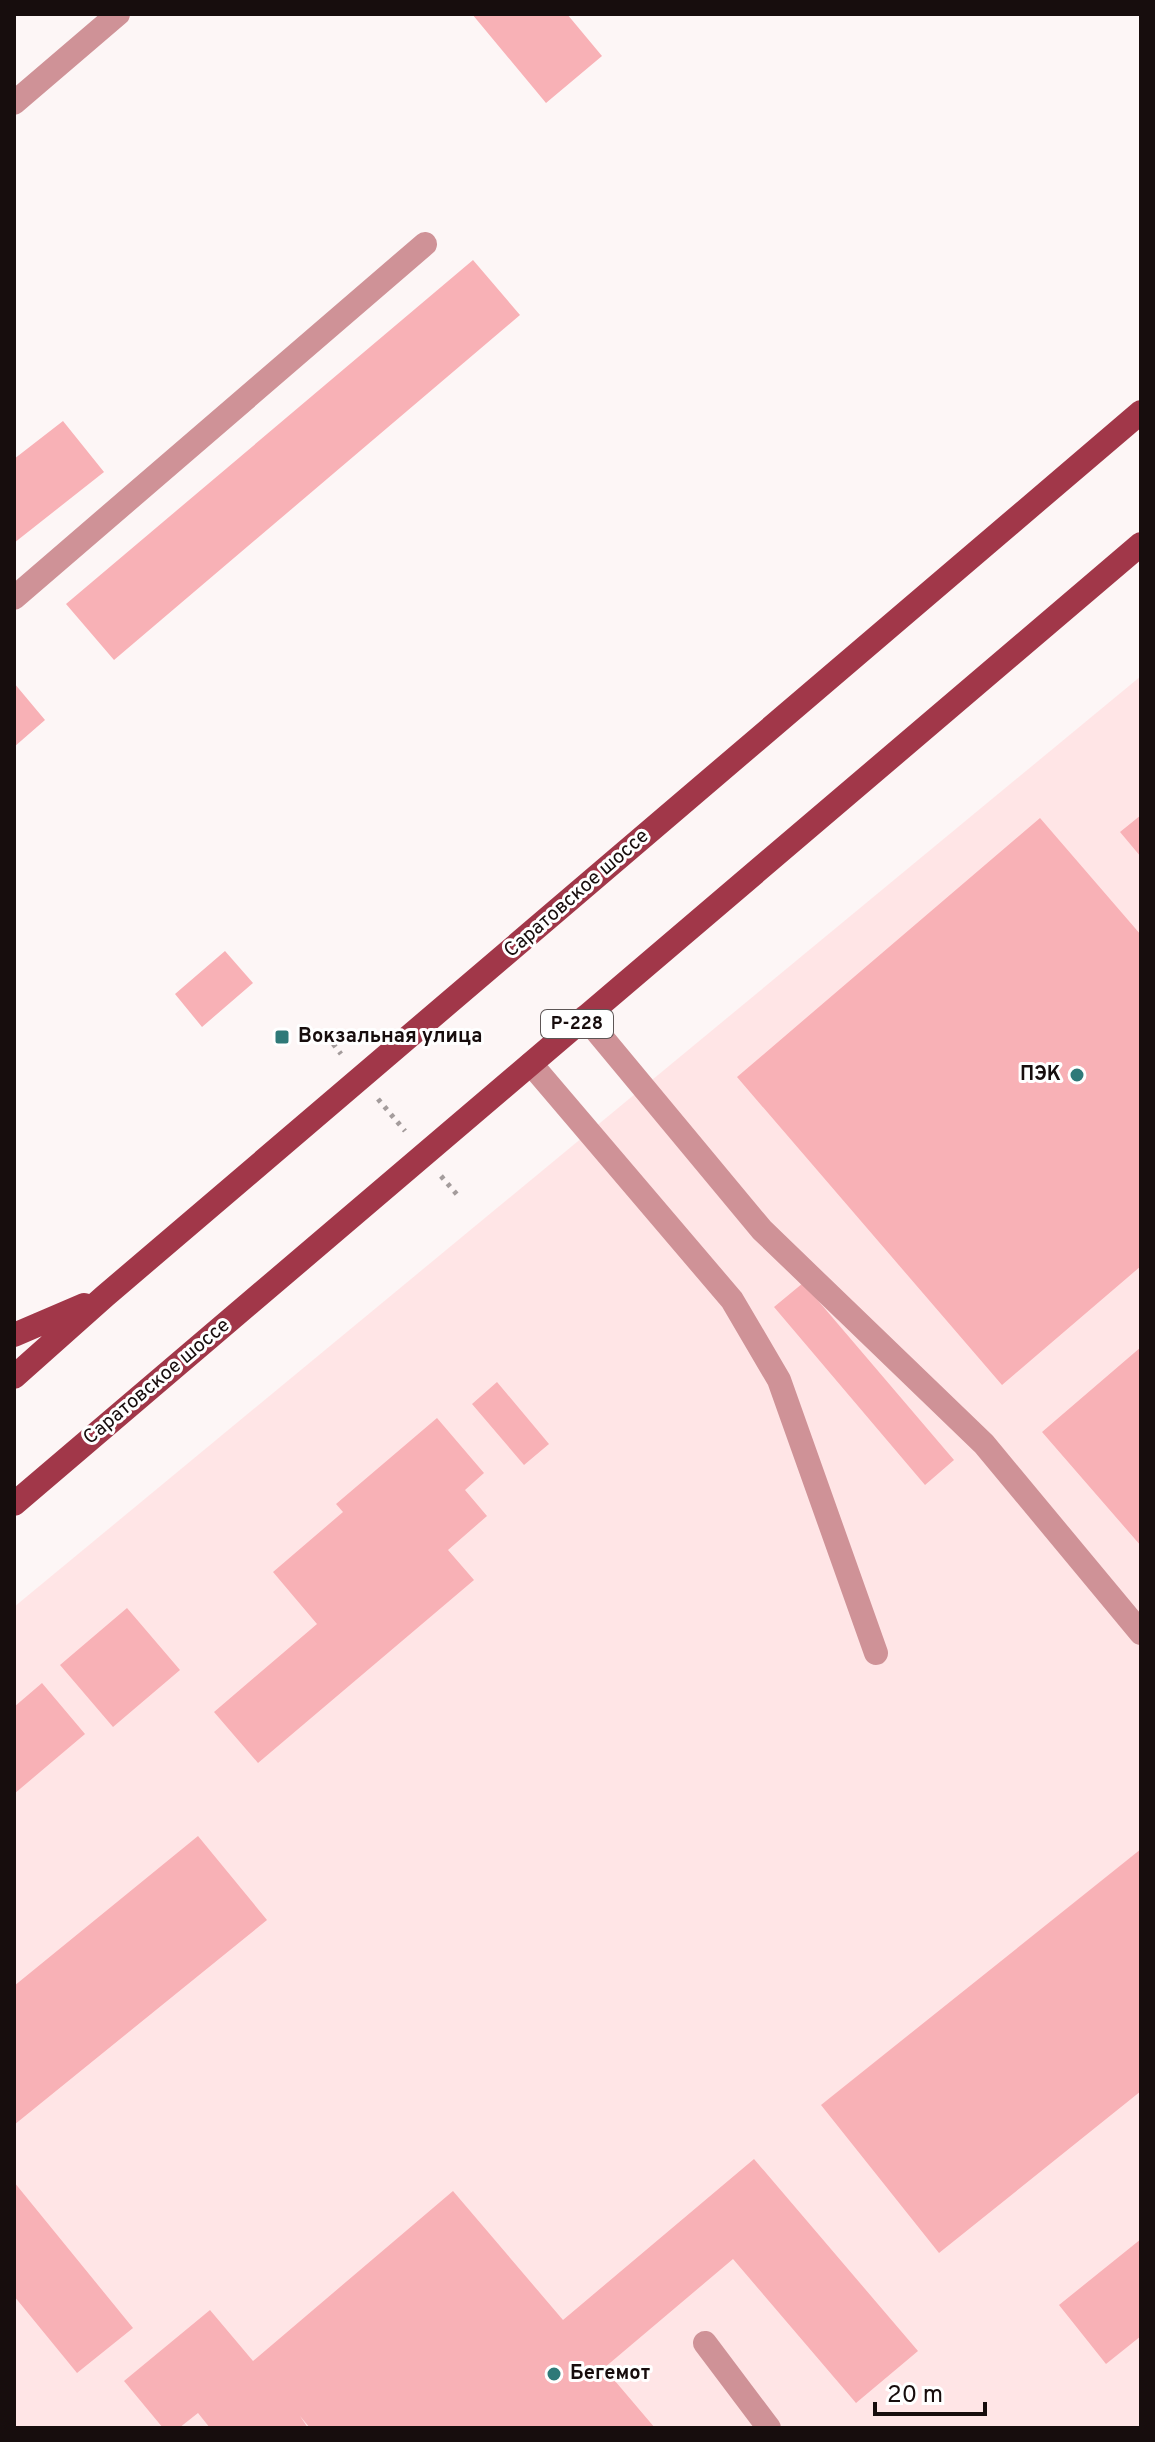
<svg xmlns="http://www.w3.org/2000/svg" width="1155" height="2442" font-family="Overpass,sans-serif">
  <rect width="100%" height="100%" fill="#fdf6f6"/>
  <path fill="#ffe5e6" d="M 1141,676 L 1141,2428 L 14,2428 L 14,1607 Z"/>
  <path fill="#f8b1b6" d="M 472,14 L 567,14 L 602,56 L 546,103 Z
    M 473,260 L 520,315 L 114,660 L 66,604 Z
    M 63,421 L 104,472 L 14,543 L 14,459 Z
    M 14,683 L 45,720 L 14,747 Z
    M 1141,815 L 1141,857 L 1120,832 Z
    M 1040,818 L 1141,935 L 1141,1266 L 1002,1385 L 737,1077 Z
    M 225,951 L 253,983 L 202,1027 L 175,994 Z
    M 803,1283 L 954,1460 L 925,1485 L 774,1307 Z
    M 1141,1347 L 1141,1546 L 1042,1432 Z
    M 497,1382 L 549,1444 L 524,1465 L 472,1404 Z
    M 437,1418 L 484,1473 L 465,1490 L 487,1516 L 448,1550 L 474,1580 L 258,1763 L 214,1712 L 317,1624 L 273,1572 L 343,1512 L 336,1504 Z
    M 127,1608 L 180,1670 L 113,1727 L 60,1665 Z
    M 42,1683 L 85,1734 L 14,1794 L 14,1707 Z
    M 198,1836 L 267,1920 L 14,2125 L 14,1986 Z
    M 1141,1849 L 1141,2091 L 939,2253 L 821,2105 Z
    M 754,2159 L 918,2351 L 856,2403 L 733,2259 L 604,2368 L 655,2428 L 310,2428 L 300,2416 L 308,2428 L 210,2428 L 198,2413 L 179,2428 L 163,2428 L 124,2381 L 210,2310 L 253,2361 L 453,2191 L 563,2320 Z
    M 14,2182 L 133,2328 L 77,2373 L 14,2296 Z
    M 1141,2239 L 1141,2336 L 1106,2364 L 1059,2305 Z"/>
  <g fill="none" stroke-linecap="round" stroke-linejoin="round">
    <path stroke="#a49c9c" stroke-width="5" stroke-dasharray="4 6" stroke-linecap="butt" d="M 327,1036 L 341,1054
      M 378,1099 L 405,1131
      M 441,1176 L 459,1197"/>
    <path stroke="#cf9297" stroke-width="24" d="M 14,103 L 118,14
      M 14,598 L 425,244
      M 585,1017 L 762,1230 L 984,1444 L 1141,1633
      M 531,1064 L 732,1300 L 779,1380 L 876,1653
      M 705,2343 L 769,2428"/>
    <path stroke="#a13749" stroke-width="24" d="M 14,1335 L 84,1305
      M 14,1377 L 105,1296 L 1141,412
      M 14,1504 L 1141,544"/>
  </g>
  <g fill="#2f7978" stroke="#fff" stroke-width="3">
    <rect x="274" y="1029" width="16" height="16" rx="4"/>
    <circle cx="1077" cy="1075" r="8"/>
    <circle cx="554" cy="2374" r="8"/>
  </g>
  <g text-anchor="middle" dominant-baseline="central" stroke-width="6" stroke-linejoin="round" paint-order="stroke">
    <rect fill="#fff" stroke="#5d5656" stroke-width="2" x="541" y="1010" width="72" height="28" rx="6"/>
    <g font-size="18" font-weight="bold" fill="#170d0d">
      <text x="577" y="1024">Р-228</text>
    </g>
    <g font-size="20" fill="#170d0d" stroke="#fff">
      <text transform="translate(577 894) rotate(-41)">Саратовское шоссе</text>
      <text transform="translate(157 1382) rotate(-40)">Саратовское шоссе</text>
    </g>
    <g font-size="20" font-weight="bold" fill="#170d0d" stroke="#fff" text-anchor="start">
      <text x="298" y="1037">Вокзальная улица</text>
      <text x="1061" y="1075" text-anchor="end">ПЭК</text>
      <text x="570" y="2374">Бегемот</text>
    </g>
  </g>
  <rect width="1155" height="2442" fill="none" stroke="#170d0d" stroke-width="32"/>
  <path d="M875 2402v12h110v-12" fill="none" stroke="#170d0d" stroke-width="4"/>
  <text x="887" y="2402" font-size="24" fill="#170d0d" stroke="#ffffff" stroke-width="6" paint-order="stroke">20 m</text>
</svg>
